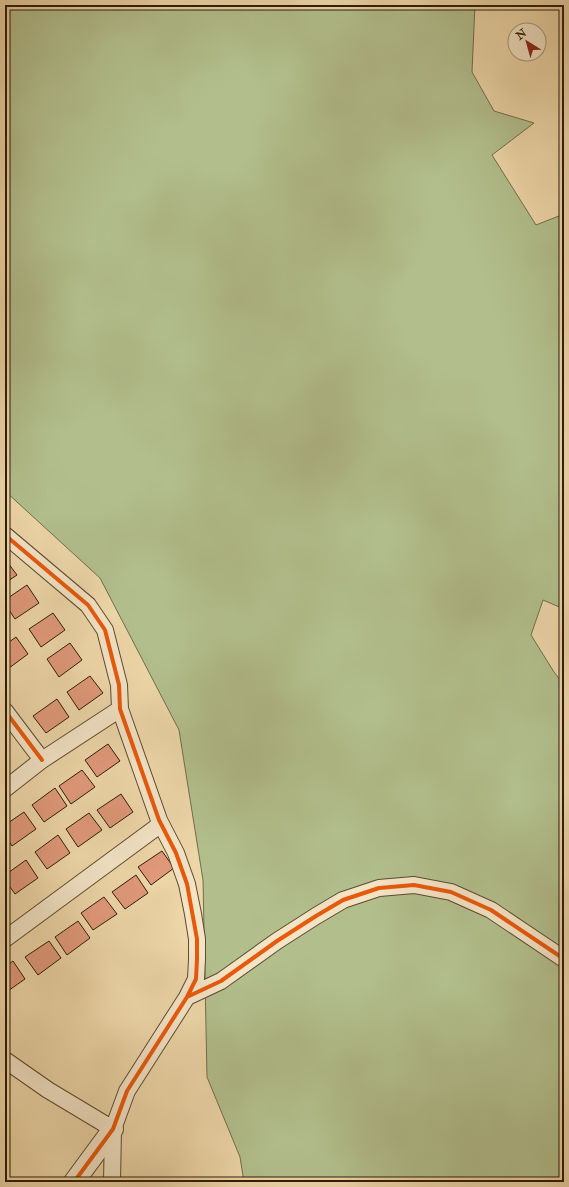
<svg xmlns="http://www.w3.org/2000/svg" width="569" height="1187" font-family="'IM FELL Double Pica',serif">
  <rect width="100%" height="100%" fill="#edd6a8"/>
  <filter id="stains"><feTurbulence type="fractalNoise" baseFrequency=".005" numOctaves="4"/><feColorMatrix values="0 0 0 0 .2 0 0 0 0 .09 0 0 0 0 .02 0 0 0 .5 -.17"/></filter>
  <radialGradient id="worn" r=".72"><stop offset=".6" stop-color="#630" stop-opacity="0"/><stop offset="1" stop-color="#630" stop-opacity=".3"/></radialGradient>
  <path fill="#b2bf8d" stroke="#706e4a" d="M 5,5 L 475,5 L 472,72 L 494,111 L 534,123 L 492,155 L 536,225 L 564,214 L 564,609 L 543,600 L 531,635 L 554,672 L 564,685 L 564,1182 L 244,1182 L 240,1157 L 207,1077 L 203,880 L 179,730 L 100,578 L 5,491 Z"/>
  <path fill="#e0997a" stroke="#2f1c07" d="M 5,559 L 17,575 L 5,583 Z
    M 27,585 L 39,603 L 15,619 L 5,604 L 5,600 Z
    M 53,613 L 65,630 L 41,647 L 29,629 Z
    M 16,637 L 28,654 L 5,671 L 5,645 Z
    M 70,643 L 82,660 L 59,677 L 47,659 Z
    M 90,676 L 103,693 L 79,710 L 67,692 Z
    M 57,699 L 69,717 L 46,733 L 33,716 Z
    M 108,744 L 120,761 L 97,777 L 85,760 Z
    M 82,770 L 95,787 L 71,804 L 59,786 Z
    M 55,788 L 67,806 L 44,822 L 32,805 Z
    M 121,794 L 133,812 L 110,828 L 97,810 Z
    M 24,812 L 36,829 L 12,846 L 5,835 L 5,825 Z
    M 89,813 L 102,830 L 78,847 L 66,829 Z
    M 58,835 L 70,853 L 47,869 L 35,852 Z
    M 162,851 L 174,868 L 151,885 L 138,867 Z
    M 26,860 L 38,878 L 15,894 L 5,880 L 5,875 Z
    M 136,875 L 148,893 L 125,909 L 112,892 Z
    M 104,897 L 117,914 L 93,930 L 81,913 Z
    M 78,921 L 90,938 L 67,955 L 55,937 Z
    M 49,941 L 61,958 L 38,975 L 25,957 Z
    M 13,961 L 25,979 L 5,993 L 5,967 Z"/>
  <g fill="none" stroke-linecap="round" stroke-linejoin="round">
    <defs>
      <path id="minor" d="M 5,535 L 88,605 L 105,630 L 119,685 L 120,709 L 159,820 L 176,853 L 187,884 L 193,914 L 197,939 L 197,959 L 196,979 L 187,997 L 127,1091 L 113,1129 L 112,1182
        M 5,711 L 42,760
        M 5,789 L 42,760 L 120,709
        M 5,939 L 161,824
        M 187,997 L 221,981 L 277,941 L 316,916 L 343,900 L 379,888 L 414,885 L 451,892 L 491,910 L 564,959
        M 5,1060 L 48,1090 L 113,1129"/>
      <path id="tertiary" d="M 74,1182 L 113,1129"/>
    </defs>
    <use href="#minor" stroke="#5e4a2f" stroke-width="18"/>
    <use href="#tertiary" stroke="#5e4a2f" stroke-width="22"/>
    <use href="#minor" stroke="#f3e4c6" stroke-width="16"/>
    <use href="#tertiary" stroke="#f3e4c6" stroke-width="20"/>
    <defs>
      <path id="cycleway" d="M 5,535 L 88,605 L 105,630 L 119,685 L 120,709 L 159,820 L 176,853 L 187,884 L 197,939 L 197,959 L 196,979 L 187,997 L 127,1091 L 113,1129 L 74,1182
        M 5,711 L 42,760
        M 187,997 L 221,981 L 277,941 L 316,916 L 343,900 L 379,888 L 414,885 L 451,892 L 491,910 L 564,959"/>
    </defs>
    <use href="#cycleway" stroke="#f3e4c6" stroke-width="6"/>
    <use href="#cycleway" stroke="#e8590c" stroke-width="4"/>
  </g>
  <rect width="569" height="1187" fill="none" stroke="#edd6a8" stroke-width="20"/>
  <rect x="6" y="6" width="557" height="1175" fill="none" stroke="#2f1c07" stroke-width="2"/>
  <rect x="10" y="10" width="549" height="1167" fill="none" stroke="#2f1c07"/>
  <g transform="translate(527 42) rotate(323)"><circle r="19" fill="#f3e4c6" stroke="#a5947a"/>
  <path d="M0-3L7 15L0 10L-7 15Z" fill="#8f2418"/>
  <text y="-6" font-size="11" font-weight="bold" text-anchor="middle" fill="#2f1c07">N</text>
  </g>
  <rect width="100%" height="100%" filter="url(#stains)"/>
  <rect width="100%" height="100%" fill="url(#worn)"/>
</svg>
